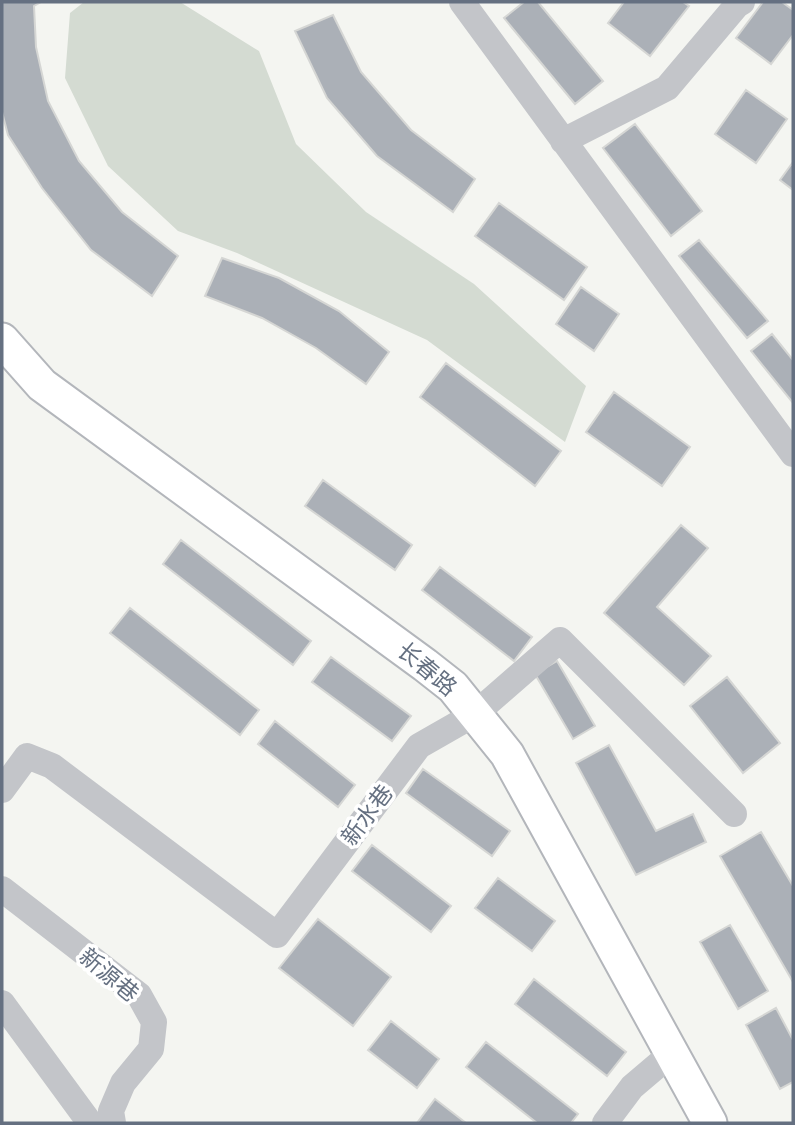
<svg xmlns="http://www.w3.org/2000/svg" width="795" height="1125" font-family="'Asap Condensed','Noto Sans SC',sans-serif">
  <rect width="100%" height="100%" fill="#f4f5f1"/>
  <path fill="#d4dbd2" d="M 84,2 L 180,2 L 259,51 L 296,144 L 366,212 L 474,284 L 586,386 L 565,442 L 427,340 L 237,253 L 178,231 L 108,166 L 65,78 L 70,13 Z"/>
  <path fill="#abb0b7" stroke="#d5d6d4" stroke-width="2" d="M 2,2 L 41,2 L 34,6 L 36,47 L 48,101 L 79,161 L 122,212 L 178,256 L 152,296 L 91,250 L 42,188 L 8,135 L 2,112 Z
    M 524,2 L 538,2 L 603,81 L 575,104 L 504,18 Z
    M 624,2 L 683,2 L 689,6 L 650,56 L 608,23 Z
    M 763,2 L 782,2 L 793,10 L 793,35 L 771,64 L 736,38 Z
    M 333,15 L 361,72 L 411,130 L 475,179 L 453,212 L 377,156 L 327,98 L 295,31 Z
    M 746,90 L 787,119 L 756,163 L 715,134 Z
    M 635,124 L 702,211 L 671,236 L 603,148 Z
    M 793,162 L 793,190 L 780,180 Z
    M 499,203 L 587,267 L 564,300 L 475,236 Z
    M 699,240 L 768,321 L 747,338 L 679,256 Z
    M 222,258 L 279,278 L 339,311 L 389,352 L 366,384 L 316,348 L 262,318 L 205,296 Z
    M 581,287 L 619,314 L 594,351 L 556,324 Z
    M 772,334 L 793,360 L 793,403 L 751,351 Z
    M 446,363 L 561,451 L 535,486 L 420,397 Z
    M 614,392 L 690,447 L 662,486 L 586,432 Z
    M 323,480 L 412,545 L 395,570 L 305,506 Z
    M 681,525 L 708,548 L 657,607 L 711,656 L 684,685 L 604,613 Z
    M 181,540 L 311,641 L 293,665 L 163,564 Z
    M 440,567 L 532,637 L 514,661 L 422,590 Z
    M 130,608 L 259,710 L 240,735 L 110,633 Z
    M 331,657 L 411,716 L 392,741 L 312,682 Z
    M 557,661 L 595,726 L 573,739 L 535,674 Z
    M 727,677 L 780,743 L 743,773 L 690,706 Z
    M 275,721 L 355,785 L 338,807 L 258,744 Z
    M 609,745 L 656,831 L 693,814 L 706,842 L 636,875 L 576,763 Z
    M 423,769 L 510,831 L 492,856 L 406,793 Z
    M 761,832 L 793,886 L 793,982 L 720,856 Z
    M 372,845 L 451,906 L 431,932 L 352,871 Z
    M 498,878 L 555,921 L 532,951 L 475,908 Z
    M 318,919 L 391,977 L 353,1026 L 279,968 Z
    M 730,925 L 768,991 L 738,1009 L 700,942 Z
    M 534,979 L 626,1052 L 607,1076 L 515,1004 Z
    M 776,1008 L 793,1040 L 793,1082 L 780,1089 L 746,1025 Z
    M 391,1021 L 439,1059 L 417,1088 L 368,1050 Z
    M 486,1042 L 578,1114 L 571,1123 L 537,1123 L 466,1067 Z
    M 435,1099 L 466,1123 L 417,1123 Z"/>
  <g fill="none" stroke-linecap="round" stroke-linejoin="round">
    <defs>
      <path id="major" d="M 2,340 L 42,385 L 425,665 L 453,687 L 507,754 L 710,1123"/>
    </defs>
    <use href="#major" stroke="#b3b6bb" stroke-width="37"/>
    <path stroke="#c3c5c9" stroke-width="26" d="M 462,2 L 793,454
      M 563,141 L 667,88 L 737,5 L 742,2
      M 2,790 L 27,756 L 52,766 L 277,935 L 419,746 L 475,714 L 560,640 L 734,814
      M 2,889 L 139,995 L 154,1022 L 151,1049 L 123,1083 L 111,1111 L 113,1123
      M 2,1003 L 90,1123
      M 605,1123 L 632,1087 L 672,1053"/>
    <use href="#major" stroke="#fff" stroke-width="33"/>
  </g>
  <g text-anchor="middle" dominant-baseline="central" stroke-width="7" stroke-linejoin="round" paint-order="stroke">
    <g font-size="23" fill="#657081" stroke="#fff">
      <text transform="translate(427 669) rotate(40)">长春路</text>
      <text transform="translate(367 815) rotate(-53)">新水巷</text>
      <text transform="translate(109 975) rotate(40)">新源巷</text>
    </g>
  </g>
  <rect width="795" height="1125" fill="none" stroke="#657081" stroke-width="7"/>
</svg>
